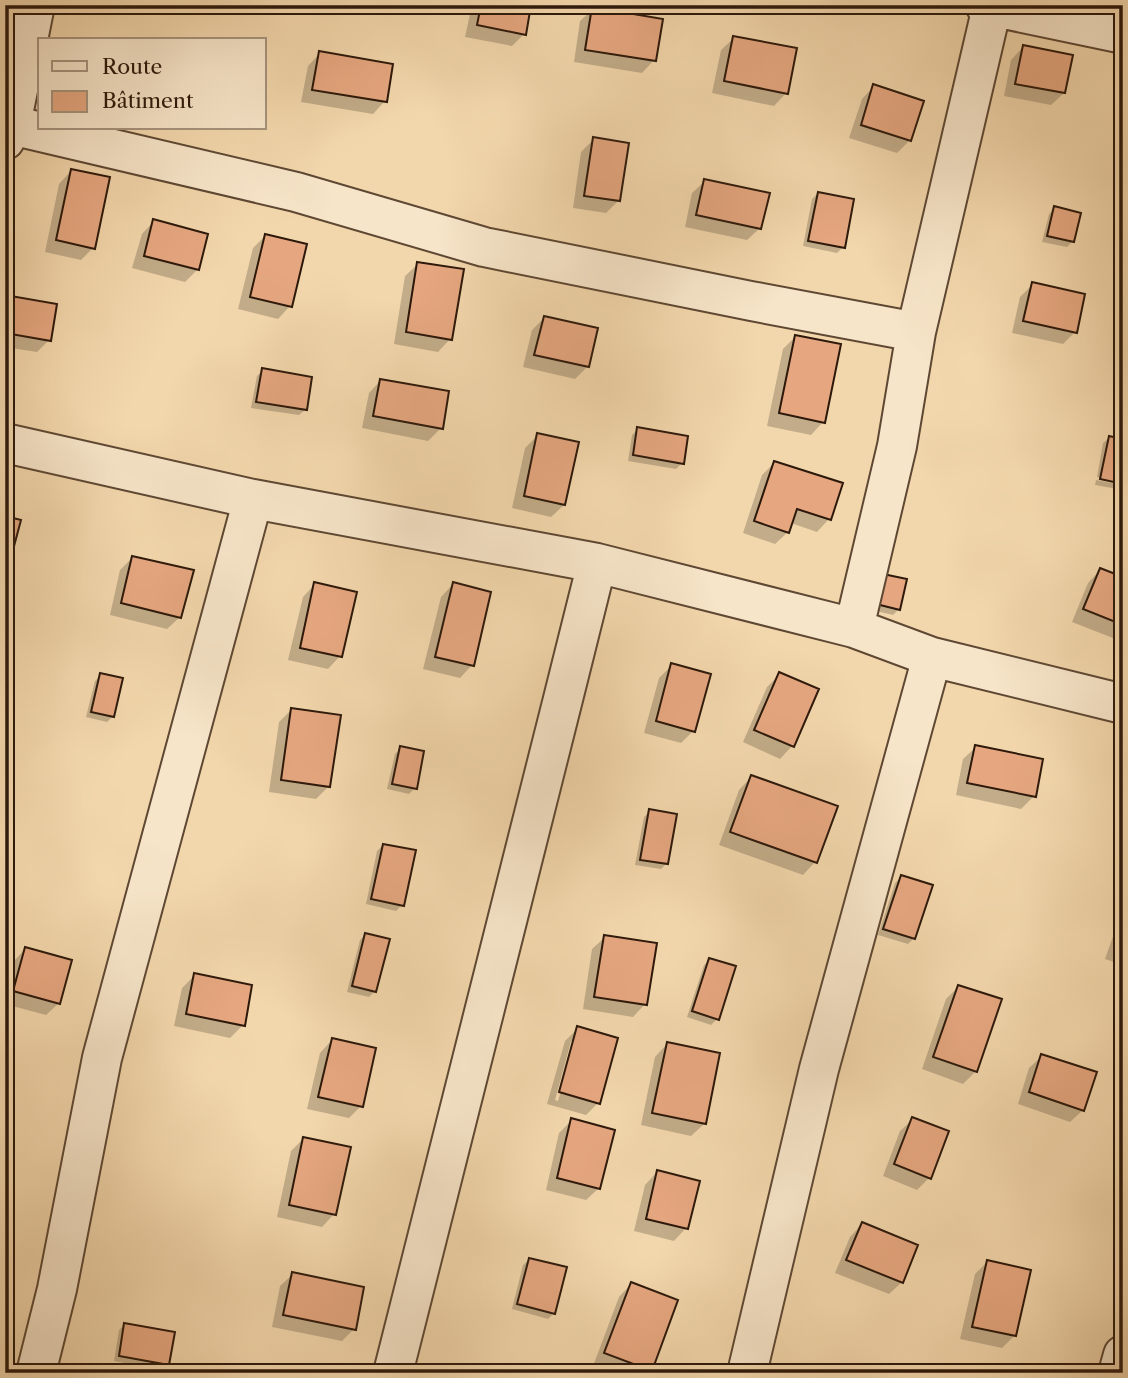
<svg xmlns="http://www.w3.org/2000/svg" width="1128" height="1378" font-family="'Libre Caslon Text',serif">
  <rect width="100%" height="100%" fill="#f3d7ac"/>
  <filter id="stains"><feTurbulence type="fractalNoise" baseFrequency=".00286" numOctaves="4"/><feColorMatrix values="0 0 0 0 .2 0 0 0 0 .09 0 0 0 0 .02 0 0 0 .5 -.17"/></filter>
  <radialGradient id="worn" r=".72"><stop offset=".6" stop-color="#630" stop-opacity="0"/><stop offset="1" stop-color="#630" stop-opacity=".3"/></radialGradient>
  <path fill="#0003" fill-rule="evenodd" d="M 472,5 L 530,5 L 524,34 L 512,46 L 465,37 Z
    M 593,9 L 654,60 L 642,73 L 574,62 L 580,21 Z
    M 734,38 L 786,93 L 774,106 L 712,93 L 721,50 Z
    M 1023,47 L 1064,93 L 1051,105 L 1004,96 L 1011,60 Z
    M 320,53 L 385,101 L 373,114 L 301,102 L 308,66 Z
    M 874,86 L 922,102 L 909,141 L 897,153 L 849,138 L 862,99 Z
    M 594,139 L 618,201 L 606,213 L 573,208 L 581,152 Z
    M 71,171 L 93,248 L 81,260 L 45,252 L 59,184 Z
    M 705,181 L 760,228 L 747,240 L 685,227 L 692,193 Z
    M 818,193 L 843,247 L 837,253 L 803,246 L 812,199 Z
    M 1055,208 L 1073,241 L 1067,247 L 1042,242 L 1049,214 Z
    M 154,221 L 198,269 L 185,282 L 132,268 L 142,234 Z
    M 265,236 L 290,306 L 278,319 L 238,309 L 253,248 Z
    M 418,264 L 450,339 L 438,352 L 394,344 L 405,276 Z
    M 1033,284 L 1075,332 L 1063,344 L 1012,333 L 1020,297 Z
    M 5,297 L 49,340 L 37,352 L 5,347 Z
    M 544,318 L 588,366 L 575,379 L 523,367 L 532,330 Z
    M 795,337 L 823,422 L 811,435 L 767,426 L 783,349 Z
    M 263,370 L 305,410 L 299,415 L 251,408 L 257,376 Z
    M 381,380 L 441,428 L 428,441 L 362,428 L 369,393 Z
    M 638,429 L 682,463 L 676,469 L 628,461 L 632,435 Z
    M 538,435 L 564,505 L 551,517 L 512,508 L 525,448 Z
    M 1109,438 L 1123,441 L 1122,485 L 1122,482 L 1097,477 L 1103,443 Z
    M 774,463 L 829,519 L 817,532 L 791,523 L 788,532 L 775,544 L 743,533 L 762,475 Z
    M 1096,480 L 1122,485 L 1118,489 L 1095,485 Z
    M 133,557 L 180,617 L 167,629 L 110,615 L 120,570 Z
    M 1100,570 L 1123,579 L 1123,635 L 1118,640 L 1072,622 L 1088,583 Z
    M 905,580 L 899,609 L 893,615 L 872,610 Z
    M 315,584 L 340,656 L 328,669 L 288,660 L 303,597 Z
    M 453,584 L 472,665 L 460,678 L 423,669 L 441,597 Z
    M 672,665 L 693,731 L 681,743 L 644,733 L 659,678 Z
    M 780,674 L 817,690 L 792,746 L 780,759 L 743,742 L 767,687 Z
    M 101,675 L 113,716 L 107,722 L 86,717 L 95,681 Z
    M 291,710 L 329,786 L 316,799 L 269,792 L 279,722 Z
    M 976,747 L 1034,796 L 1021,809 L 956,795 L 963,759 Z
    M 401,748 L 415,788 L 409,794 L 387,789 L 395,754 Z
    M 751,777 L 815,862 L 803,875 L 719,845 L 739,790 Z
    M 650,811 L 667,863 L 661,869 L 635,865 L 644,817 Z
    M 383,845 L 402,905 L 396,911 L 366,904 L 377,851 Z
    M 901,877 L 914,938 L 908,944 L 878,935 L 895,883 Z
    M 1123,917 L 1123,965 L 1105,959 L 1118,922 Z
    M 366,934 L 375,991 L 369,997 L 347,992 L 360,940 Z
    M 605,937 L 645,1004 L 633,1017 L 583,1009 L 592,949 Z
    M 25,949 L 59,1003 L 46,1015 L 5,1004 L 5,991 L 13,962 Z
    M 710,960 L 717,1019 L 711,1025 L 687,1017 L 704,965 Z
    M 195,975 L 243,1025 L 230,1038 L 174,1026 L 182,988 Z
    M 958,987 L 976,1071 L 963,1084 L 922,1069 L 946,999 Z
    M 578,1028 L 598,1103 L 586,1115 L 547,1104 L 565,1041 ZM 571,1041 L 575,1041 L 558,1101 L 555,1100 Z
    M 332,1040 L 361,1106 L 349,1118 L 307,1109 L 320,1053 Z
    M 667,1044 L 704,1124 L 691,1136 L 641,1125 L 655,1057 Z
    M 1042,1056 L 1083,1110 L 1070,1122 L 1018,1104 L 1029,1068 Z
    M 913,1119 L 929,1178 L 917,1190 L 883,1176 L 900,1131 Z
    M 572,1120 L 599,1188 L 586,1200 L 546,1190 L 559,1133 Z
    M 303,1139 L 334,1214 L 322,1227 L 277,1217 L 291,1151 Z
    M 657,1172 L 686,1228 L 674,1241 L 634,1231 L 645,1185 Z
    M 862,1224 L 902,1282 L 889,1294 L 835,1273 L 850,1237 Z
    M 529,1260 L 554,1313 L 548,1319 L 512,1309 L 523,1265 Z
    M 987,1262 L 1015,1335 L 1002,1348 L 960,1339 L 975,1274 Z
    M 293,1274 L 354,1329 L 342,1341 L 272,1327 L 280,1286 Z
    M 631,1284 L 650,1370 L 648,1373 L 612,1373 L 593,1366 L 619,1297 Z
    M 125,1324 L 168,1364 L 162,1370 L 114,1361 L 119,1330 Z"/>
  <path fill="#e6a780" stroke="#2d190b" stroke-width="2" d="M 481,5 L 531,5 L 526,35 L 477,25 Z
    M 592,7 L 663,19 L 656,61 L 585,50 Z
    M 733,36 L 797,48 L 788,94 L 724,81 Z
    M 1023,45 L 1073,55 L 1065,93 L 1015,84 Z
    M 319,51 L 393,64 L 387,102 L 312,90 Z
    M 873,84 L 924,101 L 911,141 L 861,125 Z
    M 593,137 L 629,143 L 620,201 L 584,196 Z
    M 71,169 L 110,177 L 95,249 L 56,240 Z
    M 704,179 L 770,193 L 761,229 L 696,215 Z
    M 818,192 L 854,199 L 845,248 L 808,241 Z
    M 1054,206 L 1081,213 L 1074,242 L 1047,236 Z
    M 153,219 L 208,234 L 199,270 L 144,256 Z
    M 265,234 L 307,244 L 292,307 L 250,297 Z
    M 417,262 L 464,269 L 452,340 L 406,332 Z
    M 1032,282 L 1085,294 L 1077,333 L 1023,321 Z
    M 5,295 L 57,304 L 51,341 L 5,333 Z
    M 544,316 L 598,328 L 589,367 L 534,355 Z
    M 795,335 L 841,344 L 825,423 L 779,413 Z
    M 262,368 L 312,377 L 307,410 L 256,402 Z
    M 380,379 L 449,391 L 443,429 L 373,416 Z
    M 637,427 L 688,436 L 684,464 L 633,455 Z
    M 537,433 L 579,442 L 565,505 L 524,496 Z
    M 1109,436 L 1123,439 L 1123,484 L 1100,479 Z
    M 774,461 L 843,483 L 831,520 L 797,509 L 789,533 L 754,521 Z
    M 5,516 L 21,520 L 5,580 Z
    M 132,556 L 194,570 L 181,618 L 121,603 Z
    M 1100,568 L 1123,577 L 1123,625 L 1083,609 Z
    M 883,574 L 907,579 L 900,610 L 876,604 Z
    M 314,582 L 357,592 L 342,657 L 300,648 Z
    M 453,582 L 491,592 L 474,666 L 435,657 Z
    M 671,663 L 711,674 L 695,732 L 656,721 Z
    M 779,672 L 819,689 L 794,747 L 754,730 Z
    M 100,673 L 123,678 L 114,717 L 91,712 Z
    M 291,708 L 341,715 L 330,787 L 281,780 Z
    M 975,745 L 1043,759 L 1036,797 L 967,783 Z
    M 400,746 L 424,751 L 417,789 L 392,784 Z
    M 751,775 L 838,806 L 817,863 L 730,832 Z
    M 649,809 L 677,814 L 668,864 L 640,860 Z
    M 383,844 L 416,850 L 404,906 L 371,899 Z
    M 901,875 L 933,885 L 915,939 L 883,929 Z
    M 365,933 L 390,939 L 376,992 L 352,986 Z
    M 604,935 L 657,943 L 647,1005 L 594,997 Z
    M 25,947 L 72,960 L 60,1004 L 13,991 Z
    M 709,958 L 736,966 L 719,1020 L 692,1011 Z
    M 194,973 L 252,985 L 245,1026 L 186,1014 Z
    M 958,985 L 1002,999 L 977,1072 L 933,1057 Z
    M 577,1026 L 618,1038 L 600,1104 L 559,1092 Z
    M 332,1038 L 376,1048 L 363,1107 L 318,1097 Z
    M 667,1042 L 720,1053 L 706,1124 L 652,1113 Z
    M 1041,1054 L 1097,1072 L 1084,1111 L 1029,1092 Z
    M 912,1117 L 949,1131 L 931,1179 L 894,1164 Z
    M 571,1118 L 615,1130 L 600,1189 L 557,1178 Z
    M 303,1137 L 351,1147 L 336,1215 L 289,1205 Z
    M 657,1170 L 700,1181 L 688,1229 L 646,1219 Z
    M 862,1222 L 918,1245 L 903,1283 L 846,1260 Z
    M 529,1258 L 567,1267 L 555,1314 L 517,1304 Z
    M 987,1260 L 1031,1270 L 1016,1336 L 972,1327 Z
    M 292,1272 L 364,1287 L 356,1330 L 283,1315 Z
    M 631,1282 L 678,1300 L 652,1371 L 604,1353 Z
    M 124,1323 L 175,1332 L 169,1365 L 119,1356 Z"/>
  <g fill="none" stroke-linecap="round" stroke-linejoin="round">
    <defs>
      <path id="minor" d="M 985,5 L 1123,34
        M 11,125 L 296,192 L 484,247 L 751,301 L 916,332
        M 5,140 L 11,125 L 35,5
        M 5,443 L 253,499 L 597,563 L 854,628 L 932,657 L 1123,704
        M 854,628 L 897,446 L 916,332 L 992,7
        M 36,1373 L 57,1289 L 102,1058 L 253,499
        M 393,1373 C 460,1102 530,833 597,563
        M 747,1373 L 819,1069 L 932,657
        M 1118,1373 L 1123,1355"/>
    </defs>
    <use href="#minor" stroke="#5e4833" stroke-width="42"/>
    <use href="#minor" stroke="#f7e5c9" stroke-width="38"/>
  </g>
  <rect width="1128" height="1378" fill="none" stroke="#f3d7ac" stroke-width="28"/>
  <rect x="7" y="7" width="1114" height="1364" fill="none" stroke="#2d190b" stroke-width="3.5"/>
  <rect x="14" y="14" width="1100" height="1350" fill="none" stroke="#2d190b" stroke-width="2"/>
  <rect x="38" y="38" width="228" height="91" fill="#f7e5c9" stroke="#a6937d" stroke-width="2"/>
  <rect x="52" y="61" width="35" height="10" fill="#f7e5c9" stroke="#a6937d" stroke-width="2"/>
  <text x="102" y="74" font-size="21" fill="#2d190b">Route</text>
  <rect x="52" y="91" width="35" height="21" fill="#e6a780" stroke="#a6937d" stroke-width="2"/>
  <text x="102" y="108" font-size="21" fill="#2d190b">Bâtiment</text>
  <rect width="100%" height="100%" filter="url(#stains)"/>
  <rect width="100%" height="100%" fill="url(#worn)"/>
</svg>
